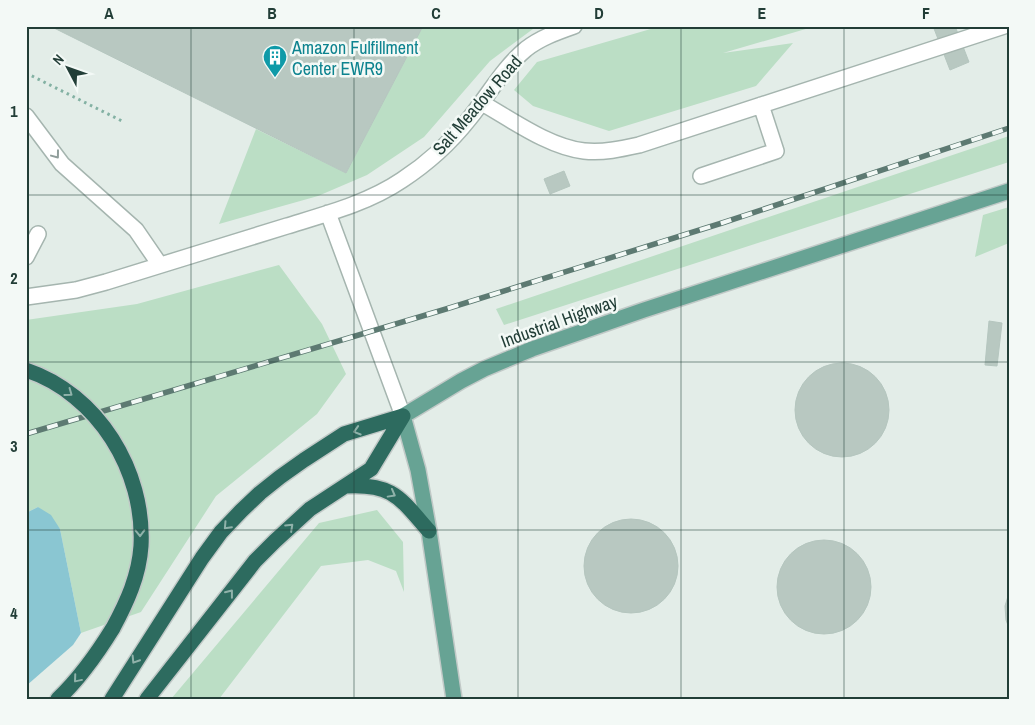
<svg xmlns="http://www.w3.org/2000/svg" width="1035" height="725" font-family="'Archivo Narrow',sans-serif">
  <rect width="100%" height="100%" fill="#e3ede8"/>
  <path fill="#bbdec5" d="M 423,26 L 537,26 L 490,61 L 424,137 L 367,175 L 318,196 L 219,224 L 256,129 L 346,173 Z
    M 661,26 L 816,26 L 723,53 L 793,43 L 756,86 L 609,131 L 533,106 L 514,90 L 537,62 Z
    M 1009,136 L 1009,162 L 504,325 L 496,309 Z
    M 1009,207 L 1009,243 L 975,257 L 983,215 Z
    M 279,265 L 322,324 L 346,374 L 317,414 L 216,496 L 141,612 L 81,633 L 60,529 L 38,507 L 26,513 L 26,320 L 137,304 Z
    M 377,510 L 403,542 L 404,592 L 396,571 L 368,560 L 321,566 L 219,699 L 171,699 L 319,523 Z"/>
  <path fill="#8ac6d2" d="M 38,507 L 51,515 L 60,529 L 81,633 L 73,645 L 26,686 L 26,513 Z"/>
  <path fill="#b8c8c1" stroke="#b5c6bf" d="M 50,26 L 423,26 L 346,173 Z
    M 933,26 L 955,26 L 969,62 L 950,70 Z
    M 564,171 L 570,186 L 550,194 L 544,179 Z
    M 989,321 L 1002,323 L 997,366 L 985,365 Z
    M795 410a47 47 0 1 1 94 0a47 47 0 1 1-94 0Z
    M584 566a47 47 0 1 1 94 0a47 47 0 1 1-94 0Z
    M777 587a47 47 0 1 1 94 0a47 47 0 1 1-94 0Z
    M 1009,593 L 1009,628 L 1006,620 L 1005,606 Z"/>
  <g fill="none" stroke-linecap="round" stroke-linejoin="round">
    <defs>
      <path id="minor" d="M 482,103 C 512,120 549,147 584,151 C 603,153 621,149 639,145 L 1004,26
        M 26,116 L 62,164 L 136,230 L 160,265
        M 701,176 L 776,151 L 761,105
        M 328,213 L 403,416
        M 26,257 L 38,234
        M 26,297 L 76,290 L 106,282 C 166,263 227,245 287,226 C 326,214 368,203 402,180 C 428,163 450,143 469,119 C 488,96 503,68 526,49 C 540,38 557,32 574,26"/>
      <path id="major" d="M 454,699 L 429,531 L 418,470 L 403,416 L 461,381 L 484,369 L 532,349 L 644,310 L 1009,191"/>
      <path id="highway" d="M 345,486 C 393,483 400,498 429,531
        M 58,699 C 80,678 97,654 113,628
        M 112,699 L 202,558 L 221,532 L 241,511 L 260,493 L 280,477 L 304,460 L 344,434 L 403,416
        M 147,699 L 255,561 L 275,541 L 310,509 L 371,469 L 403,416"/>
    </defs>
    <use href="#minor" stroke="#a5b5af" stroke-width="18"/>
    <use href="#major" stroke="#c1c9c7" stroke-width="18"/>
    <use href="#highway" stroke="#c1c9c7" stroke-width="18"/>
    <path stroke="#83b1a3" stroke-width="3" stroke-dasharray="2.5 4" stroke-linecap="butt" d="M 26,73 L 124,122"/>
    <use href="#minor" stroke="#fff" stroke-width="15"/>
    <use href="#major" stroke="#67a394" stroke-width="15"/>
    <use href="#highway" stroke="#2d6b5f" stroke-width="15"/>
    <defs>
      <path id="rail" d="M 26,434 L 446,309 L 722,223 L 1009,128"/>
    </defs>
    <use href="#rail" stroke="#5d7a72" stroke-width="5.5"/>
    <use href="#rail" stroke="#f3f9f6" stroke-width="4" stroke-dasharray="11" stroke-linecap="butt"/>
    <defs>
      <path id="highway-bridge" d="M 26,370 C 98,394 145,471 141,546 C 139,576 127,602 113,628"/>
    </defs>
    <use href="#highway-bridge" stroke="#c1c9c7" stroke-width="18" stroke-linecap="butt"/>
    <use href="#highway-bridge" stroke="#2d6b5f" stroke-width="15"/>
  </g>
  <defs><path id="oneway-chevron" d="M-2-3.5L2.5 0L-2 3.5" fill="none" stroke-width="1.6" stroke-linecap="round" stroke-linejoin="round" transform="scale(1.25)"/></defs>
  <use stroke="#909e9b" href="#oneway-chevron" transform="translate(56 155) rotate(53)"/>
  <g stroke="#90b2aa">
    <use href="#oneway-chevron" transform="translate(69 393) rotate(36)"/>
    <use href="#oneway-chevron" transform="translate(357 431) rotate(163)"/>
    <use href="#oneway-chevron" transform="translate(392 494) rotate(29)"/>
    <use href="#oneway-chevron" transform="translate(227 526) rotate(133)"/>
    <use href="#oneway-chevron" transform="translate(290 527) rotate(-43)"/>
    <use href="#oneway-chevron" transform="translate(140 533) rotate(89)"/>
    <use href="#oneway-chevron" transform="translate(230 593) rotate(-52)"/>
    <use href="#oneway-chevron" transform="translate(135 660) rotate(122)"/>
    <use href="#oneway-chevron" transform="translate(77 679) rotate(130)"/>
  </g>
  <path fill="none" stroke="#223e37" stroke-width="1" stroke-opacity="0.55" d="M 191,26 L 191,699M 354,26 L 354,699M 518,26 L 518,699M 681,26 L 681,699M 844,26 L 844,699M 26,195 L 1009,195M 26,362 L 1009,362M 26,530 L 1009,530"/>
  <defs>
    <symbol id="building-pin" viewBox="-11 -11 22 30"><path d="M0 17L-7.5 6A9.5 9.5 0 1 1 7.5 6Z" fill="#0f9aa8" stroke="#f3f9f6"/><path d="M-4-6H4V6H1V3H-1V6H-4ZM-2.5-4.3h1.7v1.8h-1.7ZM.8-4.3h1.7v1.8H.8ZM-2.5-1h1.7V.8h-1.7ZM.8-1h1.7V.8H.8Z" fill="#fff"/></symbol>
  </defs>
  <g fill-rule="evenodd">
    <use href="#building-pin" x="261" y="43" width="28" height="38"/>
  </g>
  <g text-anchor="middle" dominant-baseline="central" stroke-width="5" stroke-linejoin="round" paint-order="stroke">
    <g font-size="18" fill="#0d838f" stroke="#f3f9f6" text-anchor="start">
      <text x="292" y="47">Amazon Fulfillment<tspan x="292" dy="21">Center EWR9</tspan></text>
    </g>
    <g font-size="18" fill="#223e37" stroke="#f3f9f6">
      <text transform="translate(477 105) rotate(-49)">Salt Meadow Road</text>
      <text transform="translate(559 321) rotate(-20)">Industrial Highway</text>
    </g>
  </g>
  <rect width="1035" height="725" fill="none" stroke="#f3f9f6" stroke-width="55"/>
  <g transform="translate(68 68) rotate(311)" stroke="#f3f9f6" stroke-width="4" paint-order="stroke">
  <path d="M0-4L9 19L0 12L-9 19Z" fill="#223e37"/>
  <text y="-8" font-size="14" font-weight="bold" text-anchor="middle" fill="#223e37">N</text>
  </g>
  <rect x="28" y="28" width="980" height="670" fill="none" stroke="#223e37" stroke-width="2"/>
  <g font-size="16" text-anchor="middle" font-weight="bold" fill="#223e37">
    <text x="109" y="19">A</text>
    <text x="272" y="19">B</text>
    <text x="436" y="19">C</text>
    <text x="599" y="19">D</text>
    <text x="762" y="19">E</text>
    <text x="926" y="19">F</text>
    <text x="14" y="117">1</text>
    <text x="14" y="284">2</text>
    <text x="14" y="452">3</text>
    <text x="14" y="619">4</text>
  </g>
</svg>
